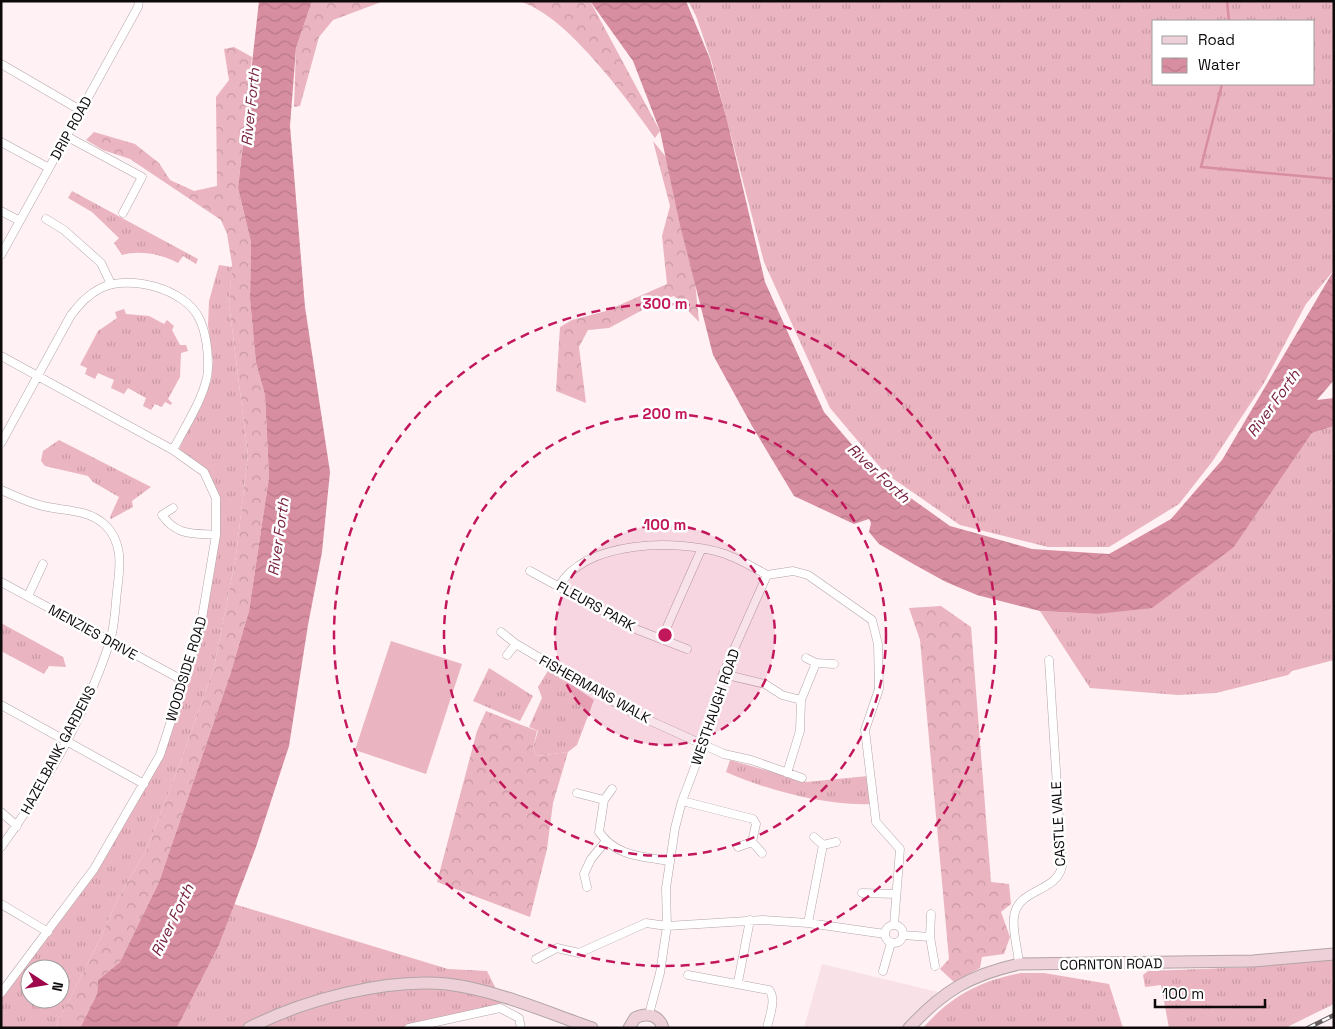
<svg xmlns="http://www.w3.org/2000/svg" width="1335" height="1029" font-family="'Space Grotesk',sans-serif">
  <defs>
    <pattern id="grass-tufts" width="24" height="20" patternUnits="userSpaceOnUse" patternTransform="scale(1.25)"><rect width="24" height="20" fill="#eab4c0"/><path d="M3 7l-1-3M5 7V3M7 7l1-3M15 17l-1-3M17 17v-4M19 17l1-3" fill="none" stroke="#c899a4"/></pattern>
    <pattern id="forest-crowns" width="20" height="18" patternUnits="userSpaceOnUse" patternTransform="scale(1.25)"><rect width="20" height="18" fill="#eab4c0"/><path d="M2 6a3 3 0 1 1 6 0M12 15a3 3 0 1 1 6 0" fill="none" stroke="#c899a4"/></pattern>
    <pattern id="water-waves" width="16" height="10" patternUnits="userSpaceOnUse" patternTransform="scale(1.25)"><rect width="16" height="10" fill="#d88ea1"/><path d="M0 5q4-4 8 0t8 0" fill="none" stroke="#b87989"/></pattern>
  </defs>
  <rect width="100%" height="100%" fill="#fff1f4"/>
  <path fill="#f9e2e7" d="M 822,964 L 938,992 L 903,1028 L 804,1028 Z"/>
  <path fill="url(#grass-tufts)" fill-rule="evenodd" d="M 688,1 L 1334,1 L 1334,270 L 1306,304 L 1264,383 L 1212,462 L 1179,504 L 1109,547 L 1048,547 L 960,525 L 885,473 L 830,408 L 764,262 L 712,63 L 696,16 ZM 1154,21 L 1314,21 L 1314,84 L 1154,84 Z
    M 72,191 L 198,259 L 196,264 L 183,256 L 178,263 C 162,254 139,250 122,255 L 114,243 L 119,238 L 92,212 L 68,198 Z
    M 219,265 L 232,267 L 229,304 L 248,455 L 236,556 L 214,667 L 179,766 L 146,851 L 118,898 L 101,937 L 55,1028 L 1,1028 L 1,997 L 97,868 L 163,749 L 206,610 L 218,507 L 204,469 L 179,449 L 211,381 L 213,361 L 208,325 L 209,301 ZM 30,969 L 60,969 L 60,999 L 30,999 Z
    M 124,309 L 126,314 L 149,316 L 164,324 L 167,320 L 174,326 L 172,330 L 180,345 L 186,345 L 188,351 L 181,353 L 180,377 L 168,399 L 172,403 L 171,405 L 165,402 L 162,407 L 155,404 L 151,410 L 143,406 L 146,398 L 128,388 L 124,394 L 111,388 L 114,380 L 98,373 L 95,379 L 85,374 L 87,368 L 80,365 L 98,331 L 117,318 L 115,312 Z
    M 1334,426 L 1334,660 L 1292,671 L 1288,675 L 1216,693 L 1178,695 L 1090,688 L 1040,611 L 1097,614 L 1234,547 L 1312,433 Z
    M 59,440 L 151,487 L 132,501 L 133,507 L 111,519 L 110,517 L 119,497 L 93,482 L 88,476 L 45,466 L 41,461 L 43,451 Z
    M 1,623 L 63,657 L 66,667 L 49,666 L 44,674 L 1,651 Z
    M 489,668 L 533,696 L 520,721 L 473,701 Z
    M 549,669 L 594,700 L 577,745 L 568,752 L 537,756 L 533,748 L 538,731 L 529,727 L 542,698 L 538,687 Z
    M 730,760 L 807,782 L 868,776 L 871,804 C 826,806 766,790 726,772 Z
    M 234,904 L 448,969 L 487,971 L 503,1003 L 402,1028 L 177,1028 L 219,945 Z
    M 1334,959 L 1334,1004 L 1285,1028 L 1169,1028 L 1161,985 L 1145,987 L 1143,975 L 1148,971 L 1254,967 Z
    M 1021,973 L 1044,973 L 1109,984 L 1123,1028 L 923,1028 C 951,996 980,981 1021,973 Z"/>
  <path fill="url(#forest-crowns)" d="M 312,1 L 384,1 L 333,20 L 319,37 L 300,106 L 294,107 L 296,48 Z
    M 517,1 L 590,1 L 660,131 L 655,138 C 628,100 563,10 517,1 Z
    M 234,47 L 252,57 L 238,188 L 251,242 L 250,299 L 256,363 L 265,395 L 269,477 L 249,611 L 230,675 L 159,882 L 120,962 L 98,980 L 97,994 L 80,1028 L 55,1028 L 101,937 L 118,898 L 146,851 L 179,766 L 214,667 L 236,556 L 248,455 L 229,304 L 232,264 L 227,234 L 221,220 L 130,159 L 103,150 L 86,140 L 94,132 L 135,144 L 159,163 L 170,180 L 194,191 L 217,186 L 216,97 L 229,80 L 224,49 Z
    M 653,141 L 666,157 L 693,261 L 699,322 L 674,296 L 661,300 L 609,328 L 588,330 L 579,347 L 586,403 L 556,391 L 560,327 L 572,320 L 606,311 L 667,284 L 662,236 L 670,206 Z
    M 941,606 L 971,627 L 991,882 L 1009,884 L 1011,904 L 1001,912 L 1010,937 L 1004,954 L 982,957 L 980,968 L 954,982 L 940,969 L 949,959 L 920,640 L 909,608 Z
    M 486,711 L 537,731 L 533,748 L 537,756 L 568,752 L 553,803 L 547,849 L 530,917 L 437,882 L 477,731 Z"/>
  <path fill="#eab4c0" d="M 391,641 L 462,664 L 426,774 L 355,750 Z"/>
  <path fill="url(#water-waves)" d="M 259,1 L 312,1 L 296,48 L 290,126 L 305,307 L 330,472 L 322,552 L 308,625 L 289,746 L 256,847 L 219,945 L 177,1028 L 80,1028 L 97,994 L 98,980 L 120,962 L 159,882 L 230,675 L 249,611 L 269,477 L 265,395 L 256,363 L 250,299 L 251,242 L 238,188 Z
    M 590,1 L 686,1 L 710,59 L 727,120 L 765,282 L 824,412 L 877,474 L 950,526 L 1032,549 L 1109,554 L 1171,519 L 1222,460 L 1334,270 L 1334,380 L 1317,400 L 1334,398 L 1334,426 L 1312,433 L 1234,547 L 1152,608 L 1097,614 L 1040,611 L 977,595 L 946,582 L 915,565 L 879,544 L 869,532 L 871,523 L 869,519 L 854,524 L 794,496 L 752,426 L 713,355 L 680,225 L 660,131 L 633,61 Z"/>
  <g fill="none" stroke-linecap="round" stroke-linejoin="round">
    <path stroke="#d88ea1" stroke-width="2.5" d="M 1227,1 L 1229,21
      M 1222,84 L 1201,167 L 1334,179"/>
    <defs>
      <path id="minor" d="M 1,64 L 80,110
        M 66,136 L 142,177 L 123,213
        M 1,142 L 49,168
        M 1,211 L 20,221
        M 46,219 L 64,230 L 101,263 L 111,284
        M 1,255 L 138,7 L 139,1
        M 1,356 L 173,450 L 204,472 L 216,498 L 216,535 L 201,624 L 184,681 L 160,755 L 94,869 L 1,993
        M 1,443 L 71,315 C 80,304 87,295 101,288 C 130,274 185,289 199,318 C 206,332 208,351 208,366 C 209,391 184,428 173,450
        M 1,490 C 15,496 29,503 43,506 C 64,511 87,509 104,524 C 124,542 120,568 117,591 C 115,608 115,628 109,644 C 88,709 42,792 1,847
        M 173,508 L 162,515 C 177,536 192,533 216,535
        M 530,571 L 638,630 L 687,649
        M 767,575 L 793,571 L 808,575 L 872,620 L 878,644 L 879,689 L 865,730 L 876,822 L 900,849 L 894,925
        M 1,582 L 184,681
        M 559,586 C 587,540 676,539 722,553 C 738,558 753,567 767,575
        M 28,596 L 43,564
        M 501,632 L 516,644 L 633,713 L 724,754 L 751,760 L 802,778
        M 662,638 L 701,550
        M 507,655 L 516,644
        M 806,658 L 816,663 L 834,664
        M 723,674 L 765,684 L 782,695 L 801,700
        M 1,705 L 144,784
        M 787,773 L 800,731 L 801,700 L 816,663
        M 577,793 L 604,800 L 599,832 C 617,857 641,856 669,861
        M 604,800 L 612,789
        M 682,801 L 753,819 L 756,824 L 752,842 L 738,847
        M 1,812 L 17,826
        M 814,837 L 823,845 L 836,842
        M 752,842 L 762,853
        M 587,887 L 584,874 L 591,859 L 606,841
        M 862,893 L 896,894
        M 1,904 L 48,932
        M 931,914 L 930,937 L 935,966
        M 808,923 L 823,845
        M885 934a9 9 0 1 1 18 0a9 9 0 1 1-18 0Z
        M 903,935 L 930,937
        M 536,959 L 557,948 L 579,953 L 646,923 L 667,926 L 763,920 L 808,923 L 885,934
        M 1019,964 C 1018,949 1012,931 1014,917 C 1017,888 1057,893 1062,866 L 1049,660
        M 883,971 L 891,943
        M 688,975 L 769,990 C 777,999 769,1017 767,1028
        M 738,982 L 750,920
        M 649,1014 L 660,973 L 667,926 L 666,888 L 675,828 L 682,801 L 704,743 L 723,674 L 767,575
        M 409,1028 L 500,1008 L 519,1018 L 521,1028"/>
      <path id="secondary" d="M 249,1028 C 303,1000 386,978 447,984 C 496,990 546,1012 592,1028
        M 629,1028 L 635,1018 C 647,1012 659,1015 663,1028
        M 909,1028 C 943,991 970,975 1019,964 L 1253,961 L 1334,954"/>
    </defs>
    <use href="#minor" stroke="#b2a5a8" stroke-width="9"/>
    <use href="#secondary" stroke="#b2a5a8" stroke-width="13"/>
    <use href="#minor" stroke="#fff" stroke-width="8"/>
    <use href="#secondary" stroke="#eed0d9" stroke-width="11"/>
    <defs>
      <path id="rail" d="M 1308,1028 L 1334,1015"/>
    </defs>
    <use href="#rail" stroke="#655d5f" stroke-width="4.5"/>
    <use href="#rail" stroke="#fff" stroke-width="2.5" stroke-dasharray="8" stroke-linecap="butt"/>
  </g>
  <circle cx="665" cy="635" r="110" fill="#c2185b" fill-opacity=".12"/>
  <g fill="none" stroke="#c2185b" stroke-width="2.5" stroke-dasharray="9 6">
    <circle cx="665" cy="635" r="110"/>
    <circle cx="665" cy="635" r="221"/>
    <circle cx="665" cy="635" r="331"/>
  </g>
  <g text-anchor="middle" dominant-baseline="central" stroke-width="5" stroke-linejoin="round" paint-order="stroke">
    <g font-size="14" fill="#0e0a0b" stroke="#fff">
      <text transform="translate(71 128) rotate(-61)">DRIP ROAD</text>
      <text transform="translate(596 606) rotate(29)">FLEURS PARK</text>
      <text transform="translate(93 632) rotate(29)">MENZIES DRIVE</text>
      <text transform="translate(186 669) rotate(-73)">WOODSIDE ROAD</text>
      <text transform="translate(595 689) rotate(29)">FISHERMANS WALK</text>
      <text transform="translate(715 707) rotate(-71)">WESTHAUGH ROAD</text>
      <text transform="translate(58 750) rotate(-62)">HAZELBANK GARDENS</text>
      <text transform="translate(1058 824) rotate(-93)">CASTLE VALE</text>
      <text transform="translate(1111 964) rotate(-1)">CORNTON ROAD</text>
    </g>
    <g font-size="15" font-style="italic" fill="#77203f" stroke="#fff">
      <text transform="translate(250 107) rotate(-84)">River Forth</text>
      <text transform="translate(1273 403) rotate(-54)">River Forth</text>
      <text transform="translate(879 473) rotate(43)">River Forth</text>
      <text transform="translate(278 537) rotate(-82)">River Forth</text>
      <text transform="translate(172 920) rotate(-64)">River Forth</text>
    </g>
  </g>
  <circle cx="665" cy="635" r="8" fill="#c2185b" stroke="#fff" stroke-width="2.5"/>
  <g font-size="15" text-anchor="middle" font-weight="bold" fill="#c2185b" stroke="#fff" stroke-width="5" stroke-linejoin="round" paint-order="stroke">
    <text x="665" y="309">300 m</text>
    <text x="665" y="419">200 m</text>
    <text x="665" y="530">100 m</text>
  </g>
  <rect width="1335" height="1029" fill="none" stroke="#0e0a0b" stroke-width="5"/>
  <rect x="1152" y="20" width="162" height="65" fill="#ffffff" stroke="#9f9d9d"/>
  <rect x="1162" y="36" width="25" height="8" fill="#eed0d9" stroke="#9f9d9d"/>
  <text x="1198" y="45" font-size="15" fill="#0e0a0b">Road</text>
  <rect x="1162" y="58" width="25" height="15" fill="url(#water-waves)" stroke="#9f9d9d"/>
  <text x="1198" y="70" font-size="15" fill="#0e0a0b">Water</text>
  <g transform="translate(45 984) rotate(102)"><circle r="24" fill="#ffffff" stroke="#9f9d9d"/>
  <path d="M0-4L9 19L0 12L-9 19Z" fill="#9f064c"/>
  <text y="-8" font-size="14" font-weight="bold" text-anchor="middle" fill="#0e0a0b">N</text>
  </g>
  <path d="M1155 999v8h110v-8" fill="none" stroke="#0e0a0b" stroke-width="2.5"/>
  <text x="1162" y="999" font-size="15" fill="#0e0a0b" stroke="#ffffff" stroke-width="4" paint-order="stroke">100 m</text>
</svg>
